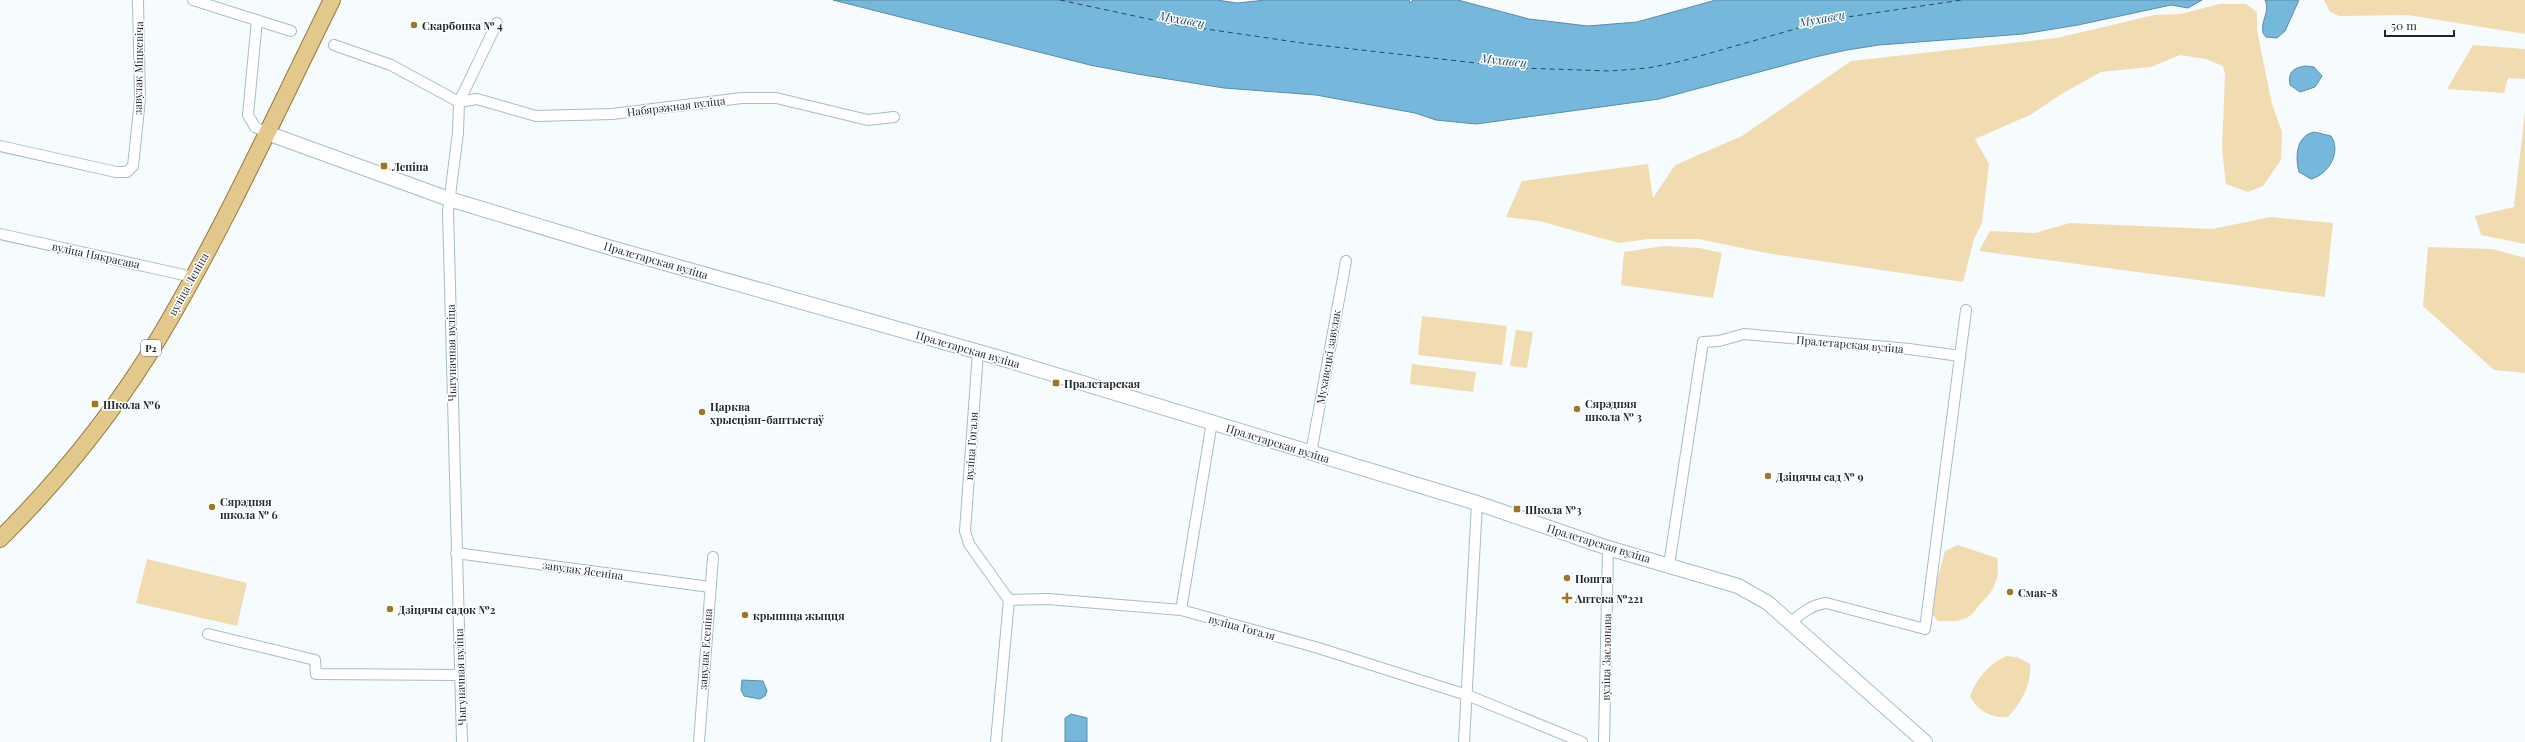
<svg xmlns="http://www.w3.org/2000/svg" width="2525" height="742" font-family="'Playfair Display',serif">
  <rect width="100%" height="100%" fill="#f6fbfe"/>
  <path fill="#f1dcb2" d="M 2324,0 L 2525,0 L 2525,34 L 2408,15 L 2340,16 L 2330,12 Z
    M 2219,4 L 2246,4 L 2257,12 L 2257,30 L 2272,104 L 2282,132 L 2281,160 L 2263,186 L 2248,192 L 2226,184 L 2222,149 L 2225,75 L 2223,66 L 2206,59 L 2180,55 L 2151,67 L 2101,72 L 2063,93 L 2030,115 L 1975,139 L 1989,164 L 1982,223 L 1974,239 L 1963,282 L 1766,253 L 1699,239 L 1648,239 L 1619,243 L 1539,221 L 1506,217 L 1522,181 L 1648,164 L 1653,198 L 1675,165 L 1742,136 L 1851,61 L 2057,38 L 2154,15 L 2181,14 Z
    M 2473,45 L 2525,49 L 2525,79 L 2508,78 L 2504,93 L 2447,89 Z
    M 2525,111 L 2525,244 L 2481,235 L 2475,216 L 2514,207 Z
    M 2271,217 L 2333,223 L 2325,297 L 1979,251 L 1990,231 L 2035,233 L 2070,223 L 2212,229 Z
    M 1664,246 L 1700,248 L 1722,253 L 1713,298 L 1621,285 L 1624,252 Z
    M 2428,247 L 2493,249 L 2525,258 L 2525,373 L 2494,370 L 2423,306 Z
    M 1422,316 L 1507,326 L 1502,365 L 1418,355 Z
    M 1516,330 L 1533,332 L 1527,368 L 1510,366 Z
    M 1412,364 L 1476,372 L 1473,392 L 1410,384 Z
    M 1958,545 L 1997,558 C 2000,579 1995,589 1981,603 C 1978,606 1976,610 1973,613 C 1964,623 1950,621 1938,621 L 1933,615 L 1933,595 L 1945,551 Z
    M 147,559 L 247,583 L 237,626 L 136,603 Z
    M 2006,656 L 2017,657 L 2030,664 C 2032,684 2021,703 2008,717 C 1993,719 1977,711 1970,696 C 1976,679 1989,664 2006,656 Z"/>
  <path fill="#76b7dc" stroke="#5c8ca8" d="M 833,0 L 1217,0 L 1237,3 L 1266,0 L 1409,0 L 1410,3 L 1413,0 L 1458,0 L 1529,19 L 1588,26 L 1637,22 L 1716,0 L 2202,0 L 2188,8 L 2171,5 L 2078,25 L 2023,34 L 1879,45 L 1847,50 L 1815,57 L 1659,99 L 1476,124 L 1436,120 L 1415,113 L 1316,95 L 1224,88 L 1137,74 L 1090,65 Z
    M 2265,0 L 2299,0 L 2285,31 L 2277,38 L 2266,37 L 2263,33 C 2260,21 2271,11 2265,0 Z
    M 2305,66 L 2314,67 L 2322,76 L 2315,87 L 2300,92 L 2290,85 C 2288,73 2292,68 2305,66 Z
    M 2314,132 L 2331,136 C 2342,152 2328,175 2311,179 L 2299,172 C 2295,157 2296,136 2314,132 Z
    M 742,680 L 763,681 L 767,691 L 765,696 L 760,699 L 744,696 L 741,690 Z
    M 1071,714 L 1087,718 L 1087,742 L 1065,742 L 1065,718 Z"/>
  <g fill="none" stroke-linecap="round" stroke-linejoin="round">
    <path stroke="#194d67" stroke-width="1" stroke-dasharray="5 4" stroke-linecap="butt" d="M 1060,0 L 1172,24 L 1309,44 L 1520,68 L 1610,71 L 1648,68 L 1682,61 L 1827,20 L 1962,0"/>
    <defs>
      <path id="minor" d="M 193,0 L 291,31
        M 257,20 L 248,115 L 255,127 L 267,133
        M 334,45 L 391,65 L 459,102
        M 459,102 L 477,99 L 536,116 L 612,114 L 742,98 L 776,98 L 868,120 L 894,117
        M 0,146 L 116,172 L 127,172 L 133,166 L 140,99 L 138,0
        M 0,234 L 193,277
        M 978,352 L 965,531 L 969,544 L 1009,600 L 996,742
        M 1311,453 L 1346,261
        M 456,553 L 710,587
        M 1669,565 L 1703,342 L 1719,341 L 1744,334 L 1909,349 L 1960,356
        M 1009,600 L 1048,599 L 1181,610 L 1315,647 L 1467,695 L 1582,742
        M 1181,610 L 1212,422
        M 1791,622 C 1802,613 1811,605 1826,603 L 1925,629 L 1966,310
        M 208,634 L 315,660 L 316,674 L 460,675
        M 462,742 L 448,211 L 458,133 L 459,102 L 497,23
        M 699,742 L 713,557
        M 1464,742 L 1477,503
        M 1604,742 L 1608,548"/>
      <path id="secondary" d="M 267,133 L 449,199 L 608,247 L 1000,358 L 1477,503 L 1608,548 L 1738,586 L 1768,603 L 1925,742"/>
      <path id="primary" d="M 0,539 C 61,478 116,410 160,336 C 224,228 276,113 332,0"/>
    </defs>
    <use href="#minor" stroke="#a6bcc9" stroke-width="12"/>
    <use href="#secondary" stroke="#a6bcc9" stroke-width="16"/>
    <use href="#primary" stroke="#937939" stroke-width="18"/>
    <use href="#minor" stroke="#fff" stroke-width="10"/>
    <use href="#secondary" stroke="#fff" stroke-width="14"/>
    <use href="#primary" stroke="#e3c88c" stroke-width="16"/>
  </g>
  <g fill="#9c7824" stroke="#fff" stroke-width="1.5">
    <circle cx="414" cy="25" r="4"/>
    <rect x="380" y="162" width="8" height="8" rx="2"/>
    <rect x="1052" y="379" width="8" height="8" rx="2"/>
    <rect x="91" y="400" width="8" height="8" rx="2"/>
    <circle cx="1577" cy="409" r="4"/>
    <circle cx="702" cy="412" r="4"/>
    <circle cx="1768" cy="476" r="4"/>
    <circle cx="212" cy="507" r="4"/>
    <rect x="1513" y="505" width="8" height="8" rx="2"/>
    <circle cx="1567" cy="578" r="4"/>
    <circle cx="2010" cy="592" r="4"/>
    <path d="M1565 592h4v4h4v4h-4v4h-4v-4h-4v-4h4z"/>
    <circle cx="390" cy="609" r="4"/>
    <circle cx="745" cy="615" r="4"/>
  </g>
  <g text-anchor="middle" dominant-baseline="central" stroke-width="3" stroke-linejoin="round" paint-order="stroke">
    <rect fill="#fff" stroke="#63686c" stroke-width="1" x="141" y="340" width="20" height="16" rx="3"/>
    <g font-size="10" font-weight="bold" fill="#20282d">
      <text x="151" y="348">Р2</text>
    </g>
    <g font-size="11" font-weight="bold" fill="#20282d" stroke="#fff" text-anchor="start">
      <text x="422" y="25">Скарбонка № 4</text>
      <text x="392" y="166">Леніна</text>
      <text x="1064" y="383">Пралетарская</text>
      <text x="1585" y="403">Сярэдняя<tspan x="1585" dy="13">школа № 3</tspan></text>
      <text x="103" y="404">Школа №6</text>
      <text x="710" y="406">Царква<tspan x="710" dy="13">хрысціян-баптыстаў</tspan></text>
      <text x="1776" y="476">Дзіцячы сад № 9</text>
      <text x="220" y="501">Сярэдняя<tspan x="220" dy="13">школа № 6</tspan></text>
      <text x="1525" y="509">Школа №3</text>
      <text x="1575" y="578">Пошта</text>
      <text x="2018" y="592">Смак-8</text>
      <text x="1575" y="598">Аптека №221</text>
      <text x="398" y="609">Дзіцячы садок №2</text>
      <text x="753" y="615">крыница жыцця</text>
    </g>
    <g font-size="11" fill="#20282d" stroke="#fff">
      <text transform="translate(138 68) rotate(-89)">завулак Міцкевіча</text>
      <text transform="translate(676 106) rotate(-7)">Набярэжная вуліца</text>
      <text transform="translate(96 255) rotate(12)">вуліца Някрасава</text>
      <text transform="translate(656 260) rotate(16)">Пралетарская вуліца</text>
      <text transform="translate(188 284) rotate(-61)">вуліца Леніна</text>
      <text transform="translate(1850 344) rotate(5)">Пралетарская вуліца</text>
      <text transform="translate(968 349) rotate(16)">Пралетарская вуліца</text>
      <text transform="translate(451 353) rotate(-91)">Чыгуначная вуліца</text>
      <text transform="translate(1328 357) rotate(-80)">Мухавецкі завулак</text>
      <text transform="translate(1278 443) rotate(17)">Пралетарская вуліца</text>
      <text transform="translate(971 446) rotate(-86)">вуліца Гогаля</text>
      <text transform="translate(1599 543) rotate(17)">Пралетарская вуліца</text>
      <text transform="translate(583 570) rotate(8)">завулак Ясеніна</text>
      <text transform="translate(1242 627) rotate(15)">вуліца Гогаля</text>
      <text transform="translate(705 649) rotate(-86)">завулак Есеніна</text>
      <text transform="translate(1606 657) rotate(-89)">вуліца Заслонава</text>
      <text transform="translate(460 677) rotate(-92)">Чыгуначная вуліца</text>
    </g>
    <g font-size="12" font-style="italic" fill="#194d67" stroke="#fff">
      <text transform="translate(1822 18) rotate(-11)">Мухавец</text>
      <text transform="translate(1182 19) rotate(10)">Мухавец</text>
      <text transform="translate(1504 60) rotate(6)">Мухавец</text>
    </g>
  </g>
  <path d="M2385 30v6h69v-6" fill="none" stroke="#20282d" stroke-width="2"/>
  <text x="2391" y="30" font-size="12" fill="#20282d" stroke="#ffffff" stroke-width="3" paint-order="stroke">50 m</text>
</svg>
